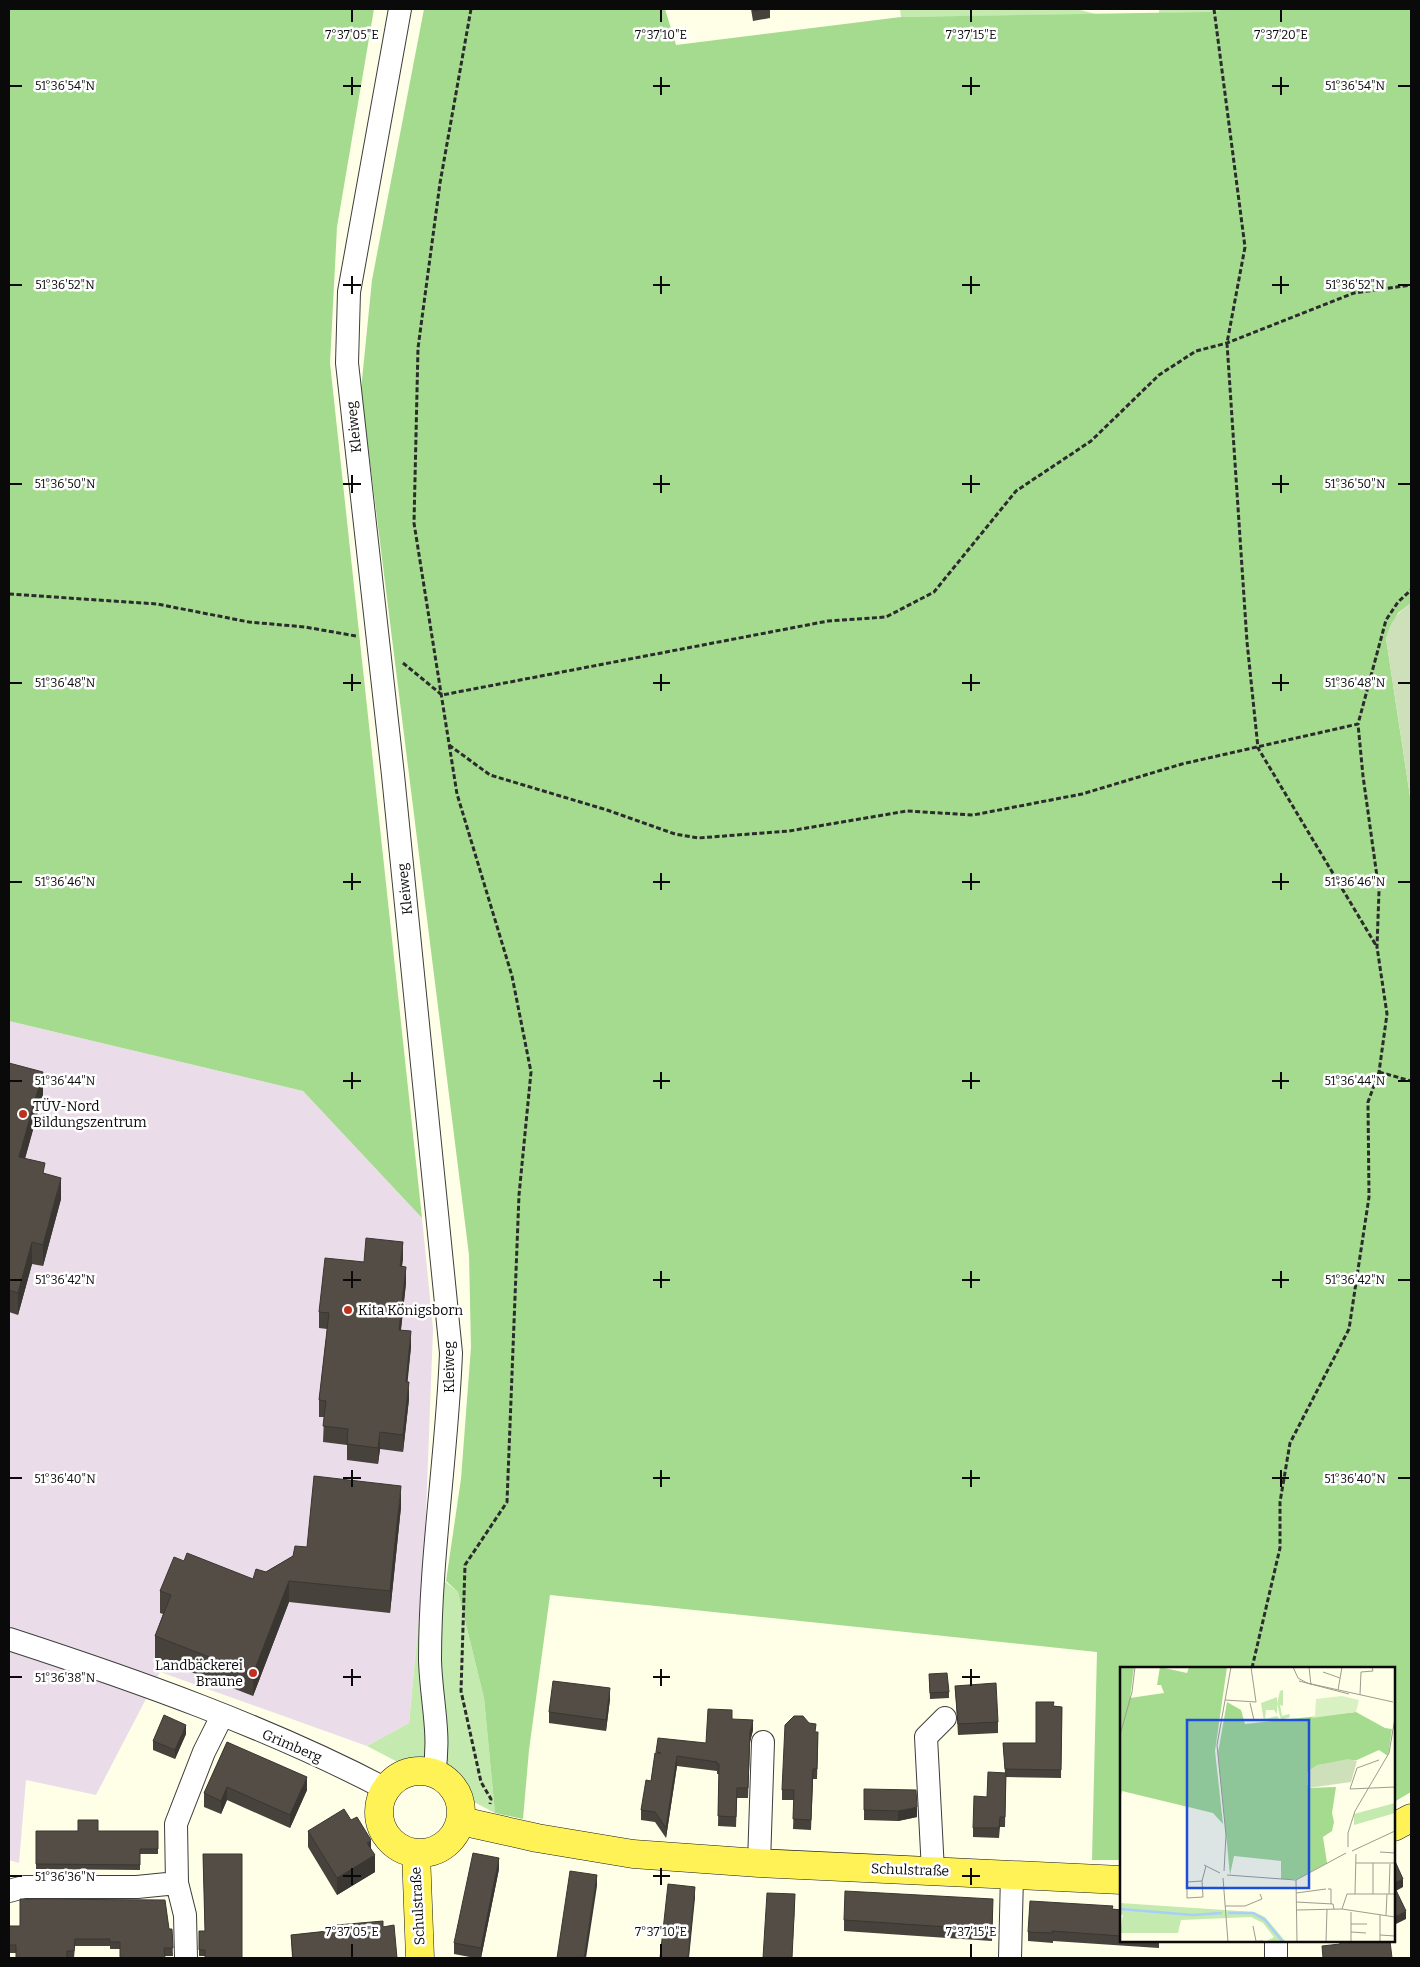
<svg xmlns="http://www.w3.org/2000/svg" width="1420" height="1967" font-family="Bitter,serif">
  <rect width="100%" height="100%" fill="#fffee7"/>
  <path fill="#eadde9" d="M 9,1021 L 303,1091 L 422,1218 L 433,1329 L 424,1565 L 409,1723 L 367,1746 L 160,1672 L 96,1795 L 26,1780 L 19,1863 L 9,1860 Z"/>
  <path fill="#c4eab0" d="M 900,9 L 1076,9 L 1096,14 L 901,17 Z
    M 1159,9 L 1228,9 L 1206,12 L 1159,13 Z
    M 424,1565 L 458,1592 L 484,1698 L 495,1813 L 367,1746 L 409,1723 Z"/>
  <path fill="#a4db8f" d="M 9,9 L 374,9 L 337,227 L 330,363 L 422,1218 L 303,1091 L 9,1021 Z
    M 424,9 L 665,9 L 676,45 L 901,17 L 1206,12 L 1228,9 L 1411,9 L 1411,603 L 1398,613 L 1386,638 L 1411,803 L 1411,1792 L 1394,1802 L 1394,1668 L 1121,1668 L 1121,1860 L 1092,1860 L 1097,1652 L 550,1595 L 529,1750 L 523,1819 L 495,1813 L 484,1698 L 458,1592 L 446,1581 L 461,1479 L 471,1347 L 469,1255 L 361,390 L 372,280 Z"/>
  <path fill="#cde0b9" d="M 1411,603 L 1411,803 L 1386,638 C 1390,622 1397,613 1411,603 Z"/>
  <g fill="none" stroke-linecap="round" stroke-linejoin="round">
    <defs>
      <path id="minor" d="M 400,9 L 349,292 L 347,363 L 393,775 L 451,1353 C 447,1455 430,1557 430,1660 C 431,1699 441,1734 434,1773
        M 9,1639 C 135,1680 268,1727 386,1789
        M 759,1863 L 763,1742
        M 933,1871 L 926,1737 L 945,1718
        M 9,1891 L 24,1887 L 137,1887 L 177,1883
        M 1276,1941 L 1276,1958
        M 186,1958 L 185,1915 L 177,1883 L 176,1824 L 204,1752 L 222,1716
        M 1010,1958 L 1012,1875"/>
      <path id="major" d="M379 1812a41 41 0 1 1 82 0a41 41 0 1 1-82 0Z
        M 461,1821 L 537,1838 L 633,1854 L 759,1863 L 1121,1880
        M 1394,1827 L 1411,1818
        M 416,1853 L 420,1958"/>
    </defs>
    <use href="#minor" stroke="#3d3d3d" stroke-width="24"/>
    <use href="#major" stroke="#1b1b1b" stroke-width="29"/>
    <path stroke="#2c2c2c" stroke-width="3" stroke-dasharray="5 2.5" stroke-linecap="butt" d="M 471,9 L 440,183 L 418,348 L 414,523 L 457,794 L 512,976 L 531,1072 L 519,1195 L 507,1502 L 465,1565 L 461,1691 L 481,1782 L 491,1799 L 490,1804
      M 1214,9 L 1245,247 L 1227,343 L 1247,642 L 1258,748 L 1377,947
      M 9,594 L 157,604 L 249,622 L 305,627 L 356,636
      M 403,663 L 442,695 L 828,621 L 886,617 L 934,592 L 1016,491 L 1091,441 L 1159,375 L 1196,351 L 1227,343 L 1354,293 L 1411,285
      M 449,745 L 490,775 L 607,810 L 675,834 L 698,838 L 789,831 L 907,811 L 973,815 L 1082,794 L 1182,764 L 1358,724 L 1386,620 L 1398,602 L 1411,590
      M 1379,1072 L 1411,1081
      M 1252,1668 L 1280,1548 L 1280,1502 L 1290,1443 L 1349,1329 L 1369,1197 L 1368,1102 L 1379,1072 L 1387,1014 L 1377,947 L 1379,891 L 1363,776 L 1358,724"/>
    <use href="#minor" stroke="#fff" stroke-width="22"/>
    <use href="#major" stroke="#fff257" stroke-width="28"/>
  </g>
  <path fill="#47423c" d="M 751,9 L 770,9 L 770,18 L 753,21 Z
    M 9,1063 L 43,1094 L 25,1159 L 45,1174 L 61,1199 L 43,1266 L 32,1264 L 18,1315 L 9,1312 Z
    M 403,1258 L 402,1266 L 406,1283 L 401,1330 L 411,1347 L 407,1382 L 409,1399 L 403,1452 L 380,1449 L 378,1464 L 347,1460 L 347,1445 L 323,1442 L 324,1417 L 319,1417 L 319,1400 L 327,1329 L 319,1328 L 319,1312 L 364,1262 Z
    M 401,1507 L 390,1613 L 289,1602 L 253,1696 L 155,1658 L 155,1636 L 163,1614 L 160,1613 L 160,1591 L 184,1561 L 253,1579 L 293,1556 L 307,1547 Z
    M 929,1674 L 949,1692 L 949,1698 L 930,1699 Z
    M 955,1686 L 998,1722 L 998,1733 L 958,1735 Z
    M 610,1699 L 606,1731 L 549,1723 L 549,1712 Z
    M 1053,1706 L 1062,1707 L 1061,1778 L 1006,1777 L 1005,1827 L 1000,1827 L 999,1838 L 973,1837 L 973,1828 L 987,1797 L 1005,1773 L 1003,1743 L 1036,1743 Z
    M 732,1719 L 753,1730 L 750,1742 L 748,1798 L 737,1798 L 736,1827 L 718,1826 L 719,1774 L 717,1774 L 717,1771 L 677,1766 L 666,1838 L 655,1822 L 641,1820 L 641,1810 L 651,1781 L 655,1753 L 706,1743 Z
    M 816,1732 L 818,1742 L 817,1779 L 813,1779 L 811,1830 L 793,1829 L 794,1800 L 782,1800 L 782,1790 Z
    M 186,1734 L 175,1759 L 153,1750 L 153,1741 Z
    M 227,1742 L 307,1790 L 290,1828 L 227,1800 L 221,1814 L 204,1807 L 204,1793 Z
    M 864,1789 L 917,1817 L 898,1821 L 864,1820 Z
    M 36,1831 L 158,1831 L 158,1854 L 140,1854 L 140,1870 L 36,1869 Z
    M 308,1831 L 371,1850 L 375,1872 L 337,1895 L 308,1847 Z
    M 203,1854 L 242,1854 L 242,1958 L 253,1958 L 205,1958 L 205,1956 L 199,1956 L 199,1931 L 205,1931 Z
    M 499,1869 L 481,1958 L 475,1958 L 454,1954 L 454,1943 Z
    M 1113,1909 L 1121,1910 L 1121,1941 L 1159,1941 L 1159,1948 L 1053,1941 L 1053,1943 L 1028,1941 L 1028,1932 Z
    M 993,1910 L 992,1941 L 844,1931 L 844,1920 Z
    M 337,1925 L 383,1927 L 397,1958 L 292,1958 L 291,1935 L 337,1930 Z
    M 9,1926 L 172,1929 L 173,1956 L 165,1956 L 120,1949 L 110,1949 L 110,1946 L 75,1946 L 74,1958 L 16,1958 L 16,1953 L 9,1953 Z"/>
  <path fill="#3a3631" d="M 43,1072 L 43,1094 L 19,1179 L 19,1157 Z
    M 61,1178 L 61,1199 L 43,1266 L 43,1245 Z
    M 32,1242 L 32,1264 L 18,1315 L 18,1293 Z
    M 403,1242 L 403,1258 L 400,1282 L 400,1266 Z
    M 406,1267 L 406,1283 L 399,1346 L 399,1330 Z
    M 411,1331 L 411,1347 L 406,1398 L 406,1382 Z
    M 409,1382 L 409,1399 L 403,1452 L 403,1435 Z
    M 380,1432 L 380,1449 L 378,1464 L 378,1448 Z
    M 401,1486 L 401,1507 L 390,1613 L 390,1591 Z
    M 289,1581 L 289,1602 L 253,1696 L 253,1674 Z
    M 610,1688 L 610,1699 L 606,1731 L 606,1720 Z
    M 753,1720 L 753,1730 L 750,1742 L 748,1798 L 750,1732 Z
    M 186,1725 L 186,1734 L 175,1759 L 175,1750 Z
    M 677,1756 L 677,1766 L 666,1838 L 666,1828 Z
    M 307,1777 L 307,1790 L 290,1828 L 290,1815 Z
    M 227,1787 L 227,1800 L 221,1814 L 221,1801 Z
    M 917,1807 L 917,1817 L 898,1821 L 898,1811 Z
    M 371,1840 L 371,1856 L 367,1843 Z
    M 375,1855 L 375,1872 L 337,1895 L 337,1878 Z
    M 499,1858 L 499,1869 L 481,1958 L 481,1948 Z
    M 597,1875 L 597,1886 L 586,1958 L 584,1958 Z
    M 1403,1879 L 1403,1887 L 1394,1892 L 1394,1883 Z
    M 695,1887 L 695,1898 L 689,1958 L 688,1958 Z
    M 795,1894 L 795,1905 L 792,1958 Z
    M 1406,1911 L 1406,1919 L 1394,1925 L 1394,1917 Z"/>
  <path fill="#534d46" stroke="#3a3631" d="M 753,9 L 765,9 L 753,11 Z
    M 9,1063 L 43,1072 L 19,1157 L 45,1163 L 43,1173 L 61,1178 L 43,1245 L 32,1242 L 18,1293 L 9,1290 L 9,1291 Z
    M 366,1238 L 403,1242 L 400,1266 L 406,1267 L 399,1330 L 411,1331 L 406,1382 L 409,1382 L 403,1435 L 380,1432 L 378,1448 L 347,1444 L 348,1429 L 323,1426 L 326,1401 L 319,1400 L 329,1313 L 319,1312 L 325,1258 L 364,1262 Z
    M 314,1476 L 401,1486 L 390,1591 L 289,1581 L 253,1674 L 155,1636 L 171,1595 L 160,1591 L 174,1557 L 184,1561 L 187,1553 L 253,1579 L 256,1569 L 266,1572 L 293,1556 L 295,1546 L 307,1547 Z
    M 947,1673 L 949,1692 L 930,1693 L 929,1674 Z
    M 553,1681 L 610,1688 L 606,1720 L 549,1712 Z
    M 996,1683 L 998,1722 L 958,1724 L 955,1686 Z
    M 1036,1702 L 1054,1702 L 1053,1706 L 1062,1707 L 1061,1770 L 1005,1769 L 1003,1743 L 1036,1743 Z
    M 708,1709 L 732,1710 L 732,1719 L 753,1720 L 750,1732 L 748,1788 L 737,1788 L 736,1817 L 718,1816 L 719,1764 L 717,1764 L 717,1762 L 677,1756 L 666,1828 L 655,1812 L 641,1810 L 646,1780 L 651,1781 L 655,1753 L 661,1753 L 656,1752 L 658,1738 L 706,1743 Z
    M 164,1715 L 186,1725 L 175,1750 L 153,1741 Z
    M 794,1716 L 803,1716 L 809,1723 L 816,1724 L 815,1732 L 818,1732 L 817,1769 L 813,1769 L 811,1820 L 793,1819 L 794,1790 L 782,1790 L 785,1725 Z
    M 227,1742 L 307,1777 L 290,1815 L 227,1787 L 221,1801 L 204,1793 Z
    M 988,1772 L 1006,1773 L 1005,1817 L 1000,1817 L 999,1828 L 973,1828 L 974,1796 L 987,1797 Z
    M 864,1789 L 916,1790 L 917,1807 L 898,1811 L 864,1810 Z
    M 344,1809 L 351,1820 L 357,1817 L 371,1840 L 367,1843 L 375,1855 L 337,1878 L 308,1831 Z
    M 78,1820 L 98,1820 L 98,1831 L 158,1831 L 158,1849 L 140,1849 L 140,1865 L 36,1864 L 36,1831 L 78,1831 Z
    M 473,1853 L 499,1858 L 481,1948 L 454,1943 Z
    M 203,1854 L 242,1854 L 242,1958 L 253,1958 L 205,1958 L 205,1950 L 199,1950 L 199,1931 L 205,1931 Z
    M 1394,1859 L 1403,1879 L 1394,1883 Z
    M 570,1871 L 597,1875 L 584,1958 L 557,1958 Z
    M 668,1884 L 695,1887 L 688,1958 L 660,1958 Z
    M 1394,1886 L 1406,1911 L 1394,1917 Z
    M 845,1891 L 993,1899 L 992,1930 L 844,1920 Z
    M 767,1893 L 795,1894 L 792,1958 L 763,1958 Z
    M 20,1899 L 165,1900 L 169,1929 L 172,1929 L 173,1948 L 164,1948 L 165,1958 L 120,1958 L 120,1942 L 110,1942 L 110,1939 L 75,1939 L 74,1951 L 67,1951 L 67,1958 L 16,1958 L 16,1945 L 9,1945 L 9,1926 L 20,1926 Z
    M 1030,1901 L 1113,1906 L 1112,1909 L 1121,1910 L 1121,1936 L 1052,1931 L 1053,1933 L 1028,1932 Z
    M 383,1921 L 383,1927 L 394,1925 L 397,1958 L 293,1958 L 291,1935 L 337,1930 L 337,1925 Z
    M 1340,1941 L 1390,1941 L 1392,1958 L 1323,1958 L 1322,1946 L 1340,1944 Z"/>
  <path fill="none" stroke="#0a0a0a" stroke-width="2" d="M 352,10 L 352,22M 661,10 L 661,22M 971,10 L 971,22M 1281,10 L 1281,22M 352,77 L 352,95M 661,77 L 661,95M 971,77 L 971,95M 1281,77 L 1281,95M 10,86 L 22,86M 343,86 L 361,86M 653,86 L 670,86M 962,86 L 980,86M 1272,86 L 1289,86M 1398,86 L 1410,86M 352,276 L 352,294M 661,276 L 661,294M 971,276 L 971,294M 1281,276 L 1281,294M 10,285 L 22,285M 343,285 L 361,285M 653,285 L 670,285M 962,285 L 980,285M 1272,285 L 1289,285M 1398,285 L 1410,285M 352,475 L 352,493M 661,475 L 661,493M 971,475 L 971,493M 1281,475 L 1281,493M 10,484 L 22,484M 343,484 L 361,484M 653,484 L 670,484M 962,484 L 980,484M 1272,484 L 1289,484M 1398,484 L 1410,484M 352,674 L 352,691M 661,674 L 661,691M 971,674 L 971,691M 1281,674 L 1281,691M 10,683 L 22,683M 343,683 L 361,683M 653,683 L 670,683M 962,683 L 980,683M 1272,683 L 1289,683M 1398,683 L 1410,683M 352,873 L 352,890M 661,873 L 661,890M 971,873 L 971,890M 1281,873 L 1281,890M 10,882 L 22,882M 343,882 L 361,882M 653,882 L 670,882M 962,882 L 980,882M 1272,882 L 1289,882M 1398,882 L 1410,882M 352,1072 L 352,1089M 661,1072 L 661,1089M 971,1072 L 971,1089M 1281,1072 L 1281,1089M 10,1081 L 22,1081M 343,1081 L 361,1081M 653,1081 L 670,1081M 962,1081 L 980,1081M 1272,1081 L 1289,1081M 1398,1081 L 1410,1081M 352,1271 L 352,1288M 661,1271 L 661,1288M 971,1271 L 971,1288M 1281,1271 L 1281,1288M 10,1280 L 22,1280M 343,1280 L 361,1280M 653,1280 L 670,1280M 962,1280 L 980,1280M 1272,1280 L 1289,1280M 1398,1280 L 1410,1280M 352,1470 L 352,1487M 661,1470 L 661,1487M 971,1470 L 971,1487M 1281,1470 L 1281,1487M 10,1478 L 22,1478M 343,1478 L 361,1478M 653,1478 L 670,1478M 962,1478 L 980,1478M 1272,1478 L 1289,1478M 1398,1478 L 1410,1478M 352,1669 L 352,1686M 661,1669 L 661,1686M 971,1669 L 971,1686M 10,1677 L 22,1677M 343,1677 L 361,1677M 653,1677 L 670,1677M 962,1677 L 980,1677M 352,1868 L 352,1885M 661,1868 L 661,1885M 971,1868 L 971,1885M 10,1876 L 22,1876M 343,1876 L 361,1876M 653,1876 L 670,1876M 962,1876 L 980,1876M 352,1944 L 352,1957M 661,1944 L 661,1957M 971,1944 L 971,1957"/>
  <g fill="#be311e" stroke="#fff" stroke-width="2">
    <circle cx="23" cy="1114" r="5"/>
    <circle cx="348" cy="1310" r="5"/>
    <circle cx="253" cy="1673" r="5"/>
  </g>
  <g text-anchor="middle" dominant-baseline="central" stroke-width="5" stroke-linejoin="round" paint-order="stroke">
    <g font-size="14" fill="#0a0a0a" stroke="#fff">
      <text transform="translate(354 427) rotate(-96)">Kleiweg</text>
      <text transform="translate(405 889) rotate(-96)">Kleiweg</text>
      <text transform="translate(449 1367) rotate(-90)">Kleiweg</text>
      <text transform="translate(292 1746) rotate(23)">Grimberg</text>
      <text transform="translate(910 1870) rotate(2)">Schulstraße</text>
      <text transform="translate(418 1906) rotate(-93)">Schulstraße</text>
    </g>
    <g font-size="14" fill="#0a0a0a" stroke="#fff" text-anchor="start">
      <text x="33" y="1106">TÜV-Nord<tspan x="33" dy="16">Bildungszentrum</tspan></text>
      <text x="358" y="1310">Kita Königsborn</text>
      <text x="243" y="1665" text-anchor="end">Landbäckerei<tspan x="243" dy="16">Braune</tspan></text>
    </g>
  </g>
  <g transform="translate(1120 1667)">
    <rect width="275" height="275" fill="#fffee7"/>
    <path d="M 163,23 L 163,39 L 160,38 L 162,49 L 169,47 L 170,50 L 161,53 L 157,37 L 160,24 ZM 157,30 L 157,47 L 154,43 L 146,43 L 145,52 L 157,49 L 161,54 L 144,54 L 141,36 ZM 275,136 L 275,146 L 234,158 L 234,147 ZM 0,236 L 134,245 L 145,250 L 166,275 L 145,275 L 154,270 L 143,256 L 131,250 L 61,253 L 58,266 L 0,266 L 3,248 L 0,247 Z" fill="#c4eab0"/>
    <path d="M 0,0 L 14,0 L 10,31 L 44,26 L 41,18 L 37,18 L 40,0 L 67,6 L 69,0 L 107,0 L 95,84 L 103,157 L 93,146 L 2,124 L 0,133 ZM 107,35 L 121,43 L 125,57 L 236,45 L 265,61 L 272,62 L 268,89 L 259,83 L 237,93 L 198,98 L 187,105 L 188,121 L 216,120 L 212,146 L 214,155 L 212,164 L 203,170 L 207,196 L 177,212 L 161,212 L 161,194 L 114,189 L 110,208 L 98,86 Z" fill="#a4db8f"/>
    <path d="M 228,92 L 237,94 L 231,115 L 188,121 L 187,105 L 198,98 Z" fill="#cde0b9"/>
    <path d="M 222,29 L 239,33 L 236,45 L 192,51 L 195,48 L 196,32 Z" fill="#d9f1c2"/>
    <path fill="none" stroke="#a9cef8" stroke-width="2.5" d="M 0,242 L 73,248 L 102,246M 108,246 L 133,246 L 145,253 L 163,275"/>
    <path fill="none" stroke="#9d9c8f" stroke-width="1" d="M 173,0 L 178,11 L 187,16 L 273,35M 189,0 L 191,18M 203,5 L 220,11M 179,14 L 229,27M 218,23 L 222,0M 240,28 L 241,5 L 253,4 L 252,0M 105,33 L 136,35 L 131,0M 130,36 L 134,53M 0,68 L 12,25 L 15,0M 259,93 L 237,101 L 230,122 L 275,120M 228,180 L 228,166 L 235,144 L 269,86 L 275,51M 232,184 L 275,164M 260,185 L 275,186M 236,196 L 275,196M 84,198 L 100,206M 104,204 L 106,168 L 97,78 L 111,0M 107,208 L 176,213 L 226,186M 103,211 L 108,275M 176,213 L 177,275M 82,214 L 83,230 L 67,231 L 67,215 L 82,214 L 86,199M 208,222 L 211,222 L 211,237M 176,226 L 206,222M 235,227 L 236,187M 253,227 L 253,196M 269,227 L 270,197M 176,235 L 213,237 L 214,242M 105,239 L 125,239 L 142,232 L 140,227M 222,242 L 275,250M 177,243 L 222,242 L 227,227 L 275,227M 231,245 L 231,275M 266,248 L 267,227M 231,257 L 247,257M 133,259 L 136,274M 231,265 L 246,266M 260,268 L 275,269M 95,275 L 121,275M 126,275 L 143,274M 206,275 L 207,242M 260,275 L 260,248"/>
    <path fill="#1d4ed8" fill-opacity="0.15" stroke="#1d4ed8" stroke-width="2.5" d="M 67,53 L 189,53 L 189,221 L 67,221 Z"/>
    <rect width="275" height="275" fill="none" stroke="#0a0a0a" stroke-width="2.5"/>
  </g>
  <g font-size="12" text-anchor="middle" fill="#0a0a0a" stroke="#fff" stroke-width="5" stroke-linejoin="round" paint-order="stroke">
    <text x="352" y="39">7°37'05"E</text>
    <text x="661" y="39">7°37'10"E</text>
    <text x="971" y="39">7°37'15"E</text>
    <text x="1281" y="39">7°37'20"E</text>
    <text x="65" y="90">51°36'54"N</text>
    <text x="1355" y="90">51°36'54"N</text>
    <text x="65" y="289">51°36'52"N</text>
    <text x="1355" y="289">51°36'52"N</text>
    <text x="65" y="488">51°36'50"N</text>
    <text x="1355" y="488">51°36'50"N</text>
    <text x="65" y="687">51°36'48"N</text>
    <text x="1355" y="687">51°36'48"N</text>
    <text x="65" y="886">51°36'46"N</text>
    <text x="1355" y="886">51°36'46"N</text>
    <text x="65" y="1085">51°36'44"N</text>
    <text x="1355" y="1085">51°36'44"N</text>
    <text x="65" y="1284">51°36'42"N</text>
    <text x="1355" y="1284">51°36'42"N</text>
    <text x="65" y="1483">51°36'40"N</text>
    <text x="1355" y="1483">51°36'40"N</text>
    <text x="65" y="1682">51°36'38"N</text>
    <text x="65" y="1881">51°36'36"N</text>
    <text x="352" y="1936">7°37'05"E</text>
    <text x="661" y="1936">7°37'10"E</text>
    <text x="971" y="1936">7°37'15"E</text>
  </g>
  <rect width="1420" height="1967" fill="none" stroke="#0a0a0a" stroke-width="20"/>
</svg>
